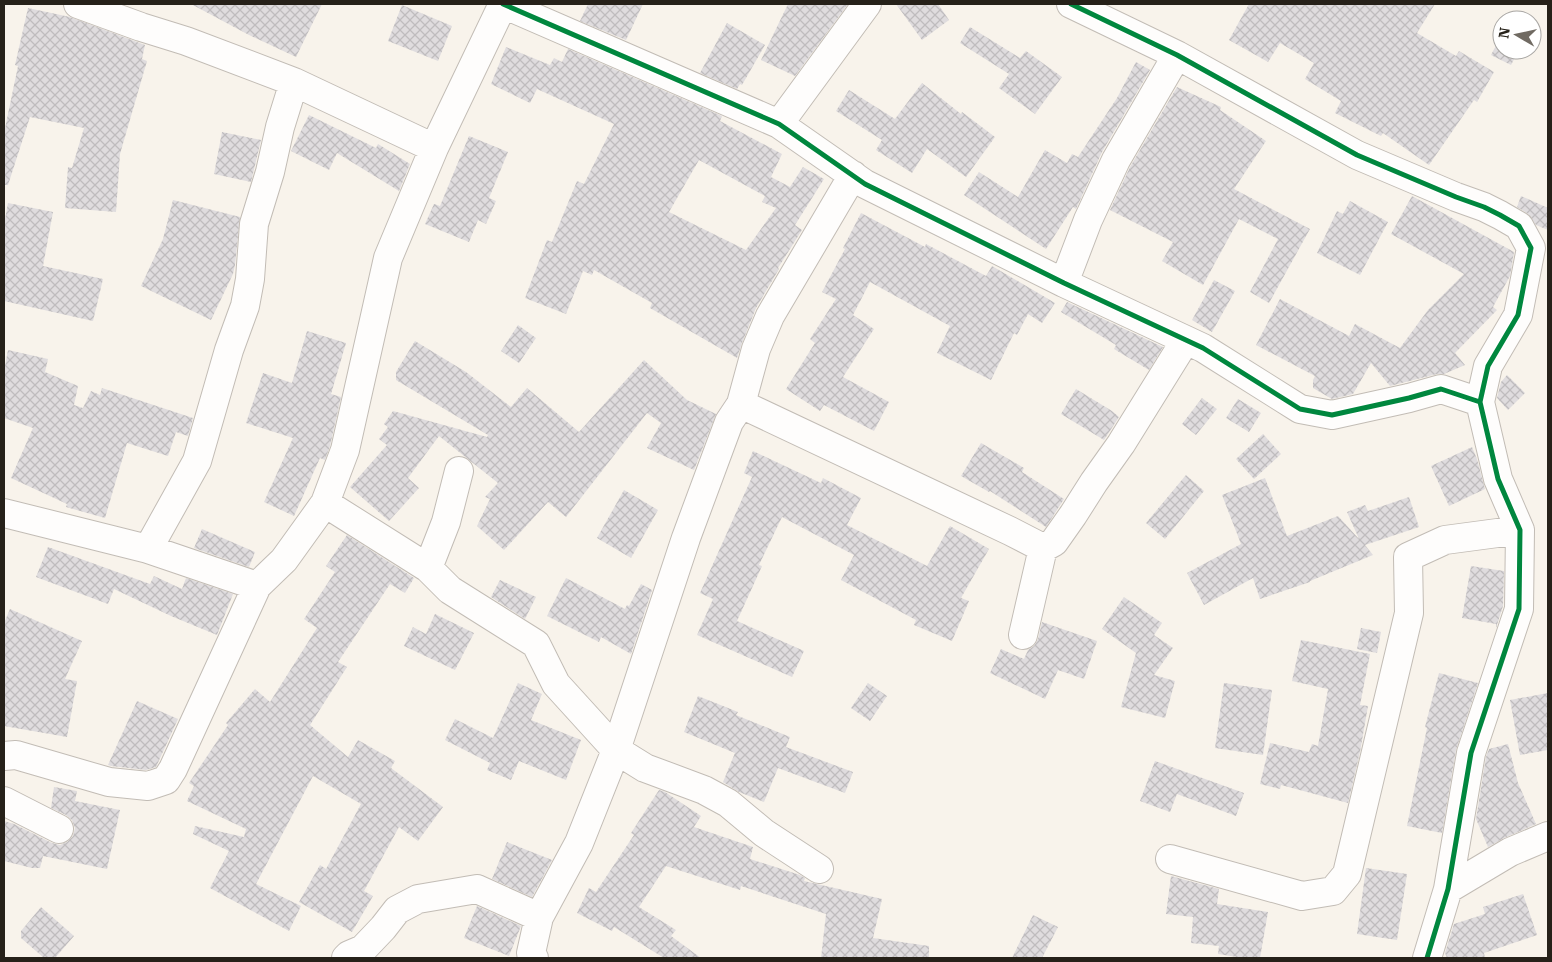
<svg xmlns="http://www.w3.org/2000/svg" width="1552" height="962" font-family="'Roboto Serif',serif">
  <defs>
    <pattern id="building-cross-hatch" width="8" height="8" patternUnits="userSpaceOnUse" patternTransform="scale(1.25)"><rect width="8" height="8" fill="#dfdcde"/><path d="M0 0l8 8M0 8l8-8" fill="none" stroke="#bfbcbe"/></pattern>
  </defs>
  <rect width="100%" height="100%" fill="#f8f3eb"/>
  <path fill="url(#building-cross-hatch)" fill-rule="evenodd" d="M 191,4 L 322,4 L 296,57 L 249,35 Z
    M 588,4 L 643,4 L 626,40 L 580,21 Z
    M 788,4 L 848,4 L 795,76 L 761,60 Z
    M 896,4 L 938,4 L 949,20 L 922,40 Z
    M 1249,4 L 1435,4 L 1417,33 L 1456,56 L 1459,51 L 1494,72 L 1477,102 L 1474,100 L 1429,165 L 1383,133 L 1381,136 L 1335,113 L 1341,101 L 1305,79 L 1314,63 L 1280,43 L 1268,62 L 1229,40 Z
    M 402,5 L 452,26 L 438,61 L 388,41 Z
    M 28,8 L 70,17 L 145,45 L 142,59 L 147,61 L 120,154 L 116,212 L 65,208 L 68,167 L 72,168 L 84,128 L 30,117 L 8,185 L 4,185 L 4,133 L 18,66 L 15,65 Z
    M 727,23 L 765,45 L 742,85 L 740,84 L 737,89 L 700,73 Z
    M 970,27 L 1020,58 L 1026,51 L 1062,77 L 1035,114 L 999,88 L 1009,74 L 960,43 Z
    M 1502,34 L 1502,50 L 1519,50 L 1511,65 L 1491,55 Z
    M 506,47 L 550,65 L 554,58 L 562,62 L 568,49 L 722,116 L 720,121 L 782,154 L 771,177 L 790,187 L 803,167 L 824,179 L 795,225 L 802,230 L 778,268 L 779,269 L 756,308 L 742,343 L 737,358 L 650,308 L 652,303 L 594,270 L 592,275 L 583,271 L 566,314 L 525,298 L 547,240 L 552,242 L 577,181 L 584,184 L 614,124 L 537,89 L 530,103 L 491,84 ZM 699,160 L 765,196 L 762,202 L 776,208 L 746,250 L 669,212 Z
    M 1136,62 L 1150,70 L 1102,152 L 1076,209 L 1073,207 L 1046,249 L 964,195 L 979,172 L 1018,197 L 1045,150 L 1067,163 L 1072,154 L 1078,157 L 1117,98 Z
    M 922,83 L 961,114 L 962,112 L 995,137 L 966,177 L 927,149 L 912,173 L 876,150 L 882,140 L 836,111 L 849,90 L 895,119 Z
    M 1177,87 L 1221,107 L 1220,110 L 1266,141 L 1234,189 L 1310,229 L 1269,303 L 1250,292 L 1278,239 L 1239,219 L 1203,285 L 1162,261 L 1173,242 L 1110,210 L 1130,167 Z
    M 309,115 L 376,148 L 378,144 L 410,164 L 399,191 L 337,153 L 329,170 L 291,151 Z
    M 222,132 L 261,140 L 251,182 L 214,174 Z
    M 469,136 L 508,152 L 489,198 L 496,201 L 486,224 L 478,220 L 469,242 L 425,224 L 434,204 L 440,206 Z
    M 1412,196 L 1514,252 L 1510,276 L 1493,307 L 1497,310 L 1455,353 L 1465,365 L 1444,374 L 1437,374 L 1390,386 L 1371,363 L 1353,394 L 1332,399 L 1313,388 L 1313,380 L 1315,376 L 1256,345 L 1280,299 L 1349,336 L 1355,324 L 1400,348 L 1428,310 L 1464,274 L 1391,234 Z
    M 1521,196 L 1548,208 L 1548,230 L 1536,225 L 1527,213 L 1517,207 Z
    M 173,200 L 240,217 L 235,265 L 233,274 L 211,320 L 141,286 L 163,239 Z
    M 1350,201 L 1388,222 L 1360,275 L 1317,253 L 1337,211 L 1343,214 Z
    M 8,203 L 53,212 L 43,266 L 103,279 L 93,321 L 4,301 L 4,224 Z
    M 861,213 L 925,247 L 926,244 L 986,276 L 992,266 L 1055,303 L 1042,323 L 1028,314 L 1017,335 L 1014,333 L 991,380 L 937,353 L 950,326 L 870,282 L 853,315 L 874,329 L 843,377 L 889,402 L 874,431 L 824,405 L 820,411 L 786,389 L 815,343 L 810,339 L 836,299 L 822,292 L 845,249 L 843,248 Z
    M 1214,280 L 1235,291 L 1212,332 L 1192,320 Z
    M 1067,302 L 1163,347 L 1149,370 L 1114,349 L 1116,345 L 1061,312 Z
    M 518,325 L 536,338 L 519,363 L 501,351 Z
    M 307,331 L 346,343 L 331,394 L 341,397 L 330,446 L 325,460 L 320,458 L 294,516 L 264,502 L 293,438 L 246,423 L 263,373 L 292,383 Z
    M 415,341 L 466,372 L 511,407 L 527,388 L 579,432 L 644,360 L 687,400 L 716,414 L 694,470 L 647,448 L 661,423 L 647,413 L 566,517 L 548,502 L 504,550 L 477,526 L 490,499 L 485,497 L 498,483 L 439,436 L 408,478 L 419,488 L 389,521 L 350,487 L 387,445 L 379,439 L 388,427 L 384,424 L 393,411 L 487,437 L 488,435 L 396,380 L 396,372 Z
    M 8,350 L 48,359 L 45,372 L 78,386 L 74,405 L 83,408 L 91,391 L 100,395 L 102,388 L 193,418 L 188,436 L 176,432 L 168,456 L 127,443 L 105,518 L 66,507 L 67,504 L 11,478 L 33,428 L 4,418 L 4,371 Z
    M 1507,375 L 1525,393 L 1508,410 L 1497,398 L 1501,382 Z
    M 1076,389 L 1112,411 L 1119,417 L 1104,440 L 1061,414 Z
    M 1202,398 L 1217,409 L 1196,435 L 1182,424 Z
    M 1238,399 L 1261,413 L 1249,432 L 1226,418 Z
    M 1263,434 L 1281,454 L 1254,479 L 1236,459 Z
    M 981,443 L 1024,468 L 1022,472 L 1064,499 L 1046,527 L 990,491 L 989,492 L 961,476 Z
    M 1472,447 L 1477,459 L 1485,489 L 1449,506 L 1431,466 Z
    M 753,451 L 821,483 L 823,478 L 861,498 L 847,525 L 927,566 L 950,526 L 989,549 L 961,598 L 969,601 L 952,641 L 914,625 L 916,620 L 841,580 L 854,555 L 782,517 L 759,565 L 762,566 L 737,621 L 804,651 L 792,677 L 697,635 L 713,599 L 700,593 L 752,477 L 744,473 Z
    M 1186,475 L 1204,491 L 1165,539 L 1146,523 Z
    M 1265,478 L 1287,536 L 1338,516 L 1359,539 L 1347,512 L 1365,505 L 1368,511 L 1409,497 L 1419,527 L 1365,545 L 1373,555 L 1310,581 L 1310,582 L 1260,599 L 1253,578 L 1204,605 L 1187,573 L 1241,544 L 1222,495 Z
    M 624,490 L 658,510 L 631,558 L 597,538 Z
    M 202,529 L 255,552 L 249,567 L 194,548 Z
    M 347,535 L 414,578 L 405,593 L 390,584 L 338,662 L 347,667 L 310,725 L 348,757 L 358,740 L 395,761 L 391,768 L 443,807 L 418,841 L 399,827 L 364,891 L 373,896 L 352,932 L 299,902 L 320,865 L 326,869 L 361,804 L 313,776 L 256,884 L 301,906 L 289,931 L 210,888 L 229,851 L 193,834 L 195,826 L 244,837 L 246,829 L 187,801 L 194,786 L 189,783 L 228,725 L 226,723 L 255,689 L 270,702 L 317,628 L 304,619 L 335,572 L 326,566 Z
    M 48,547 L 150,584 L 154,576 L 182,589 L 186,578 L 233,594 L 217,635 L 171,616 L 114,589 L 108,604 L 36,577 Z
    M 1471,566 L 1504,571 L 1503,606 L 1496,628 L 1496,624 L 1462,618 Z
    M 566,578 L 625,609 L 627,605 L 629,606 L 641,584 L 652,590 L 631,654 L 601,637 L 599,642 L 547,616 Z
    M 500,580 L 536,597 L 525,619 L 491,597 Z
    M 1124,597 L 1162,623 L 1154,635 L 1173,648 L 1154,675 L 1175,681 L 1165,718 L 1121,707 L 1136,653 L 1102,629 Z
    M 10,609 L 82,641 L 65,679 L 77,681 L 67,737 L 4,726 L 4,623 Z
    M 435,614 L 474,633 L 455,670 L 404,646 L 413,627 L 426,634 Z
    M 1042,622 L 1097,641 L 1084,679 L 1058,670 L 1045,699 L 990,673 L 1001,649 L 1024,659 L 1028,650 L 1034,646 L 1038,639 Z
    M 1361,628 L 1381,632 L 1377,653 L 1357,649 Z
    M 1301,640 L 1370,654 L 1360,705 L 1368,706 L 1360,752 L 1348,803 L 1281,785 L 1280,789 L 1260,784 L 1270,743 L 1309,752 L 1312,744 L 1318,746 L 1328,689 L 1292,681 Z
    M 1439,673 L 1478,683 L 1456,750 L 1442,833 L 1407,826 L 1427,728 L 1425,727 Z
    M 518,683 L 542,694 L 531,720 L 581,740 L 566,780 L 519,761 L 511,780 L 487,770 L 490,763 L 445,740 L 455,719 L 493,738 Z
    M 868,683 L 887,696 L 870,721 L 851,708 Z
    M 1224,683 L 1272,690 L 1263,755 L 1215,748 Z
    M 1548,693 L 1548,750 L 1520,755 L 1510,700 Z
    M 698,696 L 738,712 L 736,715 L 790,737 L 786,747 L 853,772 L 845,793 L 778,768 L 764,802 L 739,792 L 723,782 L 735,753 L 684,732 Z
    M 137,701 L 178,719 L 156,767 L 146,770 L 111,766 L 108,765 Z
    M 1508,744 L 1518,783 L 1536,824 L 1504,838 L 1488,847 L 1476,819 L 1486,757 L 1489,749 Z
    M 1155,761 L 1244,793 L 1236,816 L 1177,794 L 1170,812 L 1140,801 Z
    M 54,787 L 77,791 L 75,801 L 120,810 L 107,869 L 43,856 L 40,868 L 32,868 L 4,861 L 4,821 L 14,824 L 52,843 L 60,845 L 67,842 L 73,836 L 75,828 L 72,820 L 66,815 L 51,808 Z
    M 659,790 L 665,792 L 701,816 L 694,827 L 753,847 L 750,859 L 800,875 L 805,878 L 804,881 L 882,899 L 873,938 L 929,946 L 929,958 L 821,958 L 826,914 L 741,886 L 740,890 L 666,866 L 639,907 L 676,930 L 671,936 L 701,958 L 664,958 L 614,927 L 612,931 L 577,913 L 589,888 L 596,892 L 634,835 L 631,833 Z
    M 507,842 L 552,860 L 532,897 L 492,879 Z
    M 1366,868 L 1407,874 L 1397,940 L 1357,934 Z
    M 1171,876 L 1219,889 L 1217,904 L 1268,912 L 1260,958 L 1243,958 L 1218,954 L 1219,946 L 1191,943 L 1193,917 L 1166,914 Z
    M 1523,894 L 1537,935 L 1484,953 L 1485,958 L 1447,958 L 1445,953 L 1454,924 L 1485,914 L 1483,907 Z
    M 477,906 L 521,926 L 509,956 L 464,938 Z
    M 41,907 L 74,936 L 55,958 L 44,958 L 21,938 L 21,931 Z
    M 1033,915 L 1058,927 L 1042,958 L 1012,958 Z"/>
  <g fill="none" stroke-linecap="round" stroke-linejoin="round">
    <defs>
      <path id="minor" d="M 78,4 L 141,27 L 186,41 L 294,82 L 434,148
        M 503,4 L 779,124 L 865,184 L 1064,283 L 1203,348 L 1300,409 L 1332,415 L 1409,398 L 1441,389 L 1480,402
        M 1071,4 L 1177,55 L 1357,155 L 1456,197 L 1484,207 L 1500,215 L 1519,226 L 1531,248 L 1518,315 L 1488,366 L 1480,402 L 1498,479 L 1520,530 L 1519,609 L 1471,753 L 1448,889 L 1427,958
        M 779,124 L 867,4
        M 1064,283 L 1088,220 L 1116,160 L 1177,55
        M 741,404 L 1010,531 L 1043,548
        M 325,503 L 428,568 L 450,590 L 536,644 L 556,684 L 616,750 L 645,768 L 704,790 L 728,803 L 764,833 L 819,869
        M 4,513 L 148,549 L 257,586
        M 148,549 L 197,461 L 229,350 L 245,306 L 250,279 L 254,224 L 270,172 L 280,127 L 294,82
        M 428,568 L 446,522 L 459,471
        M 1023,635 L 1043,548 L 1054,542 L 1073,515 L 1094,482 L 1121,444 L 1185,341
        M 4,756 L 16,755 L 109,782 L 148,786 L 166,780 L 173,769 L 257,586 L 284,560 L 325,503 L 345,450 L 388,258 L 434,148 L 503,4
        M 4,801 L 59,829
        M 1170,859 L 1302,896 L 1333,891 L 1347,874 L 1409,613 L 1408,557 L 1445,540 L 1520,530
        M 1448,889 L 1510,852 L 1548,836
        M 346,958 L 349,955 L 363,949 L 383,928 L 397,910 L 418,899 L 477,889 L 539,917 L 579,843 L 616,750 L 686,538 L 729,422 L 741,404 L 756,349 L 770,316 L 853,175
        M 534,958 L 531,953 L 539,917"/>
    </defs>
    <use href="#minor" stroke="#c2bcb5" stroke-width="30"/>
    <use href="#minor" stroke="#fefdfc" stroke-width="28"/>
    <defs>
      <path id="cycleway" d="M 503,4 L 779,124 L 865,184 L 1064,283 L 1203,348 L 1300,409 L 1332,415 L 1409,398 L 1441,389 L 1480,402
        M 1071,4 L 1177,55 L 1357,155 L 1456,197 L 1484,207 L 1500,215 L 1519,226 L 1531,248 L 1518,315 L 1488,366 L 1480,402 L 1498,479 L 1520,530 L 1519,609 L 1471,753 L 1448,889 L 1427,958"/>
    </defs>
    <use href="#cycleway" stroke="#fff" stroke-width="8"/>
    <use href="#cycleway" stroke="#00873e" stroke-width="5"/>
  </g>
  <rect width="1552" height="962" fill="none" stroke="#262119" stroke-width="10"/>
  <g transform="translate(1517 35) rotate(279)"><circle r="24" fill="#ffffff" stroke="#a8a6a3"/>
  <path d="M0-4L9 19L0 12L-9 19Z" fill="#706a62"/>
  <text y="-8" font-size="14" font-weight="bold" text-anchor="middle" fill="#262119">N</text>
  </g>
</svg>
